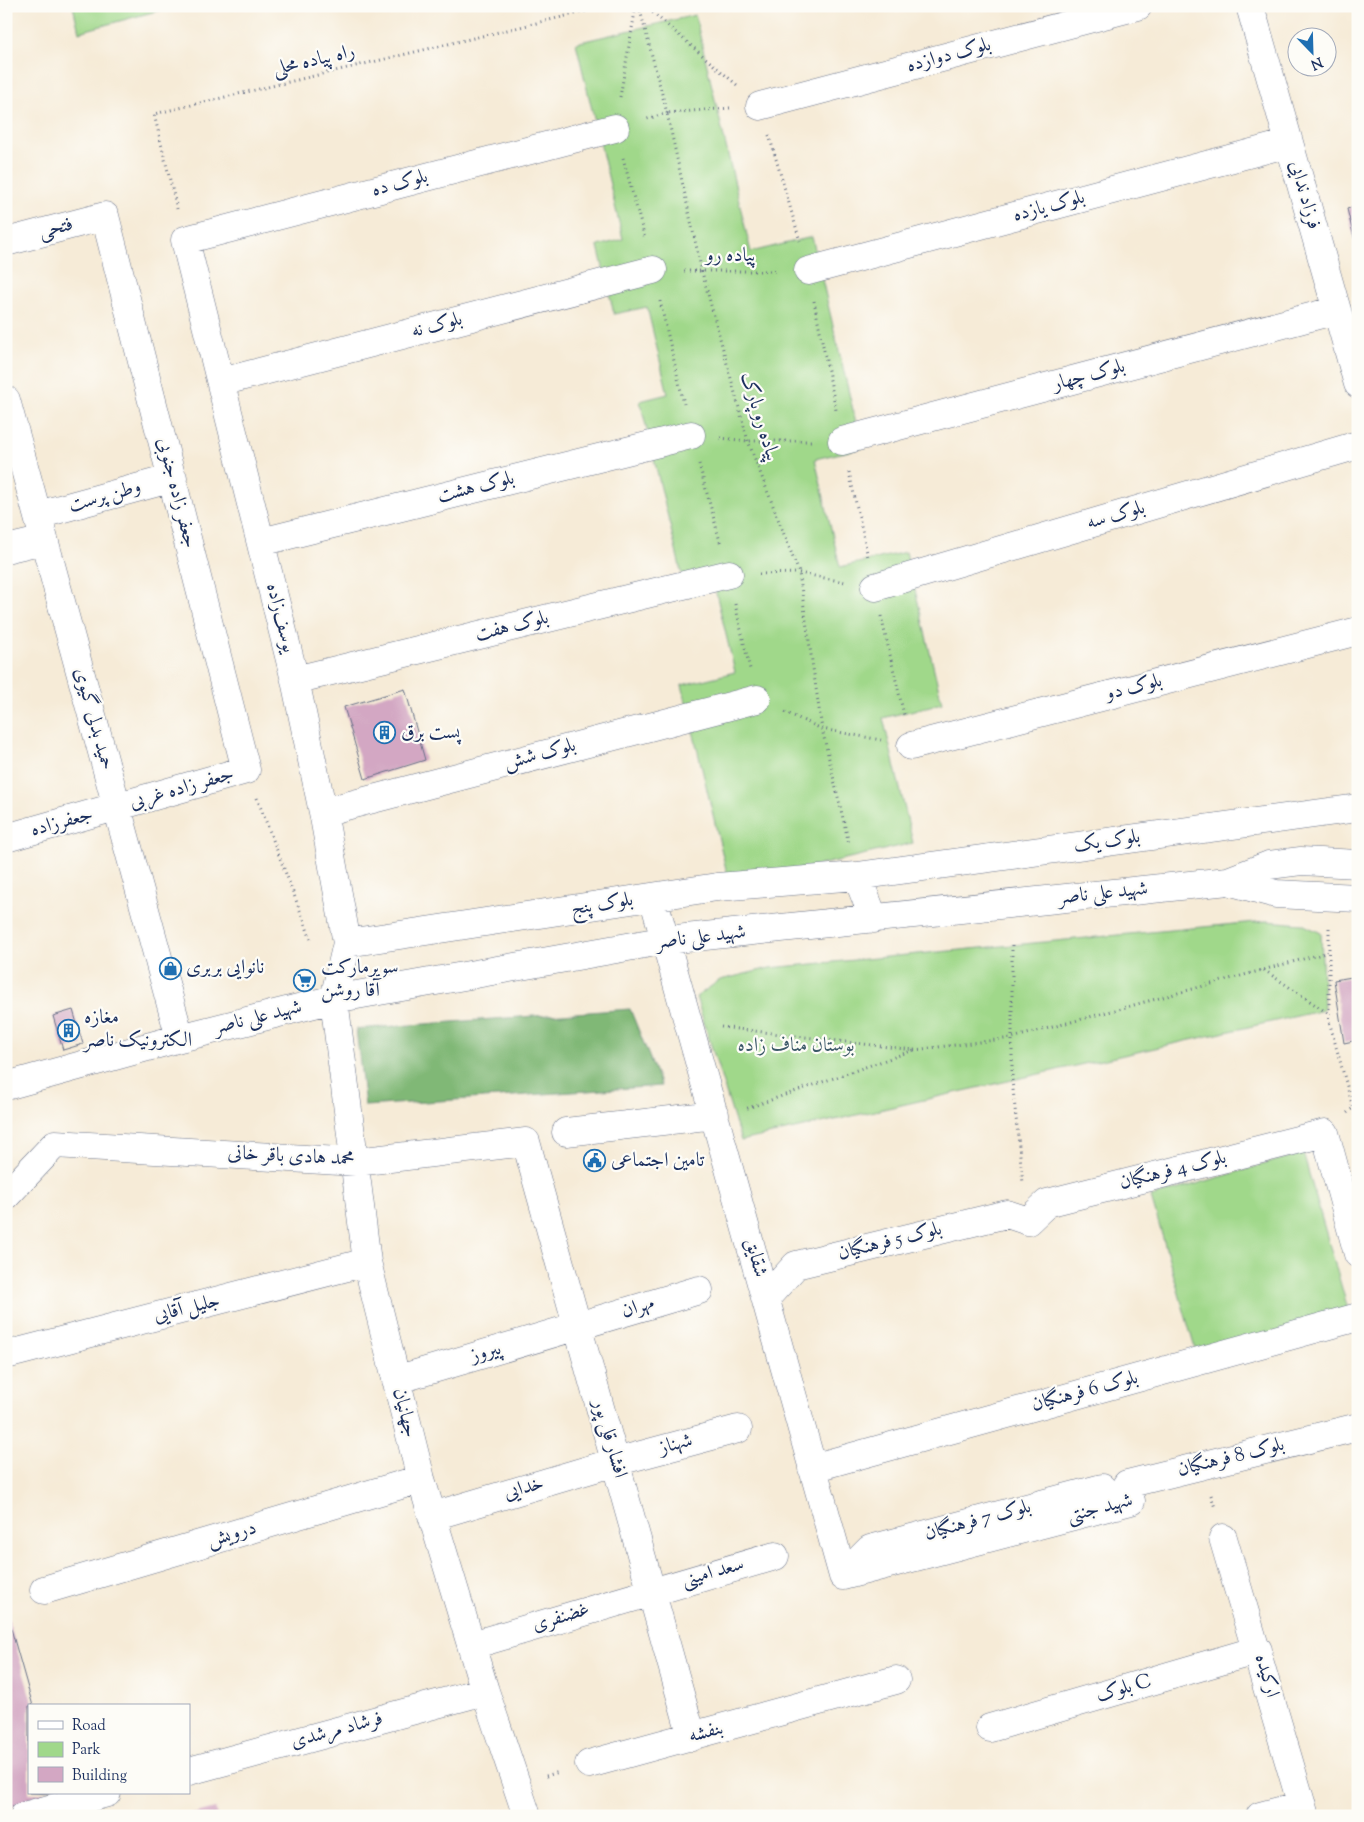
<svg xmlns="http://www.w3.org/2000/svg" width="1364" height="1822" font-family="'Sorts Mill Goudy',Amiri,serif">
  <rect width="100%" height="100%" fill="#fdfcf7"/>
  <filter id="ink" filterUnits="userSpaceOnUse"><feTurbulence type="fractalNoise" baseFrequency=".02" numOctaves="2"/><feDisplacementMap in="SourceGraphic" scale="10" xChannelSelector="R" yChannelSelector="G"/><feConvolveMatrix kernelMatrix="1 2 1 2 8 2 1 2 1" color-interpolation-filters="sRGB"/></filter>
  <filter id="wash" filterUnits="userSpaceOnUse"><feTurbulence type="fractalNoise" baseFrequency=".0096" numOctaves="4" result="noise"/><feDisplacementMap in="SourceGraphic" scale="20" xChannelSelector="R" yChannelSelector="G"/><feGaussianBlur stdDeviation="1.12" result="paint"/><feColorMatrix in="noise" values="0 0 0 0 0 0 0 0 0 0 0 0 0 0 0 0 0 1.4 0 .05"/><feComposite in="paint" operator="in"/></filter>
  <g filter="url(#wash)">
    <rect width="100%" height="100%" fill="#f6ebd7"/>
    <path fill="#a0d88a" stroke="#5e8474" d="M 73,6 L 175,6 L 79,32 Z
      M 695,15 L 751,252 L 812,237 L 862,448 L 815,459 L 840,567 L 906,552 L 942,703 L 883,718 L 913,843 L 730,886 L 682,685 L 735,672 L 715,589 L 687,596 L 640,401 L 668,394 L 647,307 L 614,314 L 598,246 L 623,239 L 576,43 Z
      M 1266,921 L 1302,924 L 1321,933 L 1324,1010 L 741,1141 L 696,997 L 720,980 L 770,968 Z
      M 1303,1153 L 1350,1316 L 1198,1359 L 1151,1197 Z"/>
    <path fill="#80b876" stroke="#4e746a" d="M 630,1009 L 661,1086 L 365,1106 L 356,1029 Z"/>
    <g id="blocks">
      <path fill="#d3a7c3" d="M 1358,205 L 1358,248 L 1357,249 L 1347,209 Z
        M 405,689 L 425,760 L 365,779 L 344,707 Z
        M 1358,976 L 1358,1040 L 1344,1043 L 1334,980 Z
        M 73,1010 L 83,1044 L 63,1050 L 53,1016 Z
        M 6,1611 L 33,1706 L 29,1706 L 29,1793 L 55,1794 L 6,1808 Z
        M 215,1808 L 217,1816 L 189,1816 L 189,1815 Z"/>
    </g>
  </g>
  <g filter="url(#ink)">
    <use href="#blocks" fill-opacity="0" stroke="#687188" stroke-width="1"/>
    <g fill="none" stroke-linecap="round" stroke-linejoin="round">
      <defs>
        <path id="minor" d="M 1250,6 L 1358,384
          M 760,106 L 1138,6
          M 6,242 L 105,216 L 246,770 L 6,838
          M 808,271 L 1289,143
          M 221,382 L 653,270
          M 6,400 L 180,1038
          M 842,441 L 1337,310
          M 38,515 L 173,478
          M 261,542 L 691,435
          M 6,549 L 44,540
          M 875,587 L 1358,445
          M 295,680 L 729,574
          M 911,746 L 1358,631
          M 323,812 L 757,699
          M 857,876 L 874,919
          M 1228,881 L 1276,894 L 1358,898
          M 653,897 L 843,1576
          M 347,943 L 717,887 L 857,876 L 1358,808
          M 6,1086 L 180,1038 L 334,999 L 667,940 L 1228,881 L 1269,865 L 1301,861 L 1358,864
          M 566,1132 L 715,1115
          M 6,1196 L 55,1144 L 356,1162 L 526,1142 L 692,1737
          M 766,1298 L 796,1265 L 1007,1214 L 1028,1221 L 1047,1203 L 1325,1133 L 1358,1254
          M 6,1355 L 367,1262
          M 396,1380 L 699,1290
          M 812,1468 L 1358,1317
          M 433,1516 L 615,1462 L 738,1429
          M 1223,1538 L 1305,1816
          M 843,1576 L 870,1549 L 1102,1488 L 1117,1505 L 1127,1484 L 1358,1427
          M 843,1576 L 1131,1501
          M 44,1590 L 421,1479
          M 472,1645 L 775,1556
          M 990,1728 L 1258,1650
          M 589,1764 L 896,1680
          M 189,1771 L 485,1691
          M 24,1816 L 107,1793
          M 527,1816 L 485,1691 L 421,1479 L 367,1262 L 334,999 L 347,943 L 323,812 L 295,680 L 185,240 L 615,128
          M 1260,1816 L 1302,1805"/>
      </defs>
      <use href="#minor" stroke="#687188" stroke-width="29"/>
      <path stroke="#687188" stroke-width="3" stroke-dasharray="1 4" stroke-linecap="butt" d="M 639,6 L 667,113 L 644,120
        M 645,6 L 737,85
        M 620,97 L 636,6
        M 730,108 L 667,113 L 702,272 L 748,441 L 799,573 L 822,729 L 849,844
        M 769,135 L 800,241
        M 623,158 L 645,239
        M 177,209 L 154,114 L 608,6
        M 684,271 L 778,271
        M 660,301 L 684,404
        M 814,301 L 836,410
        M 720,438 L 748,441 L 812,441
        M 699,464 L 721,545
        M 849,472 L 868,557
        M 759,574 L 799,573 L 845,582
        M 735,604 L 750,669
        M 881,616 L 904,715
        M 785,712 L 822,729 L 881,740
        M 257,798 L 312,942
        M 1329,928 L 1329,1021 L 1353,1108 L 1347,1113
        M 1012,945 L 1012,1080 L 1023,1183
        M 1264,970 L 1329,1014
        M 721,1027 L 914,1050 L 745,1109
        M 914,1050 L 1012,1038 L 1329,952
        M 1211,1495 L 1215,1508
        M 546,1776 L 559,1772"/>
      <use href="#minor" stroke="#fff" stroke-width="28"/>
    </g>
  </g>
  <defs>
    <symbol id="building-ring" viewBox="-11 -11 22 22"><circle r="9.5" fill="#fdfcf7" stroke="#1f6fb2" stroke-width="1.5"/><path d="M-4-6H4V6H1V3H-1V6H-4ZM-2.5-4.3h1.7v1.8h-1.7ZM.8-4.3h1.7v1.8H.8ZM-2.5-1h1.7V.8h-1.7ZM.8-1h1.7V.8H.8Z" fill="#1f6fb2"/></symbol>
    <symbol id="shop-ring" viewBox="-11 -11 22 22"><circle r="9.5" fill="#fdfcf7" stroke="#1f6fb2" stroke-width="1.5"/><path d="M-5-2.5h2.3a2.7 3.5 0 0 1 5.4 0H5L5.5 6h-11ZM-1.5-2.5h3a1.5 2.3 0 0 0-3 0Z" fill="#1f6fb2"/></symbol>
    <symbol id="supermarket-ring" viewBox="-11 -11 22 22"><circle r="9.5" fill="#fdfcf7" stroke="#1f6fb2" stroke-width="1.5"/><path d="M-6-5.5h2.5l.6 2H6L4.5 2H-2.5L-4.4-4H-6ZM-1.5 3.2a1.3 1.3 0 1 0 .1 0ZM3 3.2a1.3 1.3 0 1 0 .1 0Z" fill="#1f6fb2"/></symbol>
    <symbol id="civic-ring" viewBox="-11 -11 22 22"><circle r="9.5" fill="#fdfcf7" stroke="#1f6fb2" stroke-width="1.5"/><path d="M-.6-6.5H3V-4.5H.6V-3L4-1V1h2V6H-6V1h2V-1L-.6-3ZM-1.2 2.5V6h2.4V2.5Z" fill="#1f6fb2"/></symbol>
  </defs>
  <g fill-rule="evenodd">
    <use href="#building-ring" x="372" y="720" width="25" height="25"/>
    <use href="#shop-ring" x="158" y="956" width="25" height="25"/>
    <use href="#supermarket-ring" x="292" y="968" width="25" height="25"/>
    <use href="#building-ring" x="56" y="1018" width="25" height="25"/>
    <use href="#civic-ring" x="582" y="1148" width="25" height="25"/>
  </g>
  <g text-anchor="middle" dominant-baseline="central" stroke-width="4.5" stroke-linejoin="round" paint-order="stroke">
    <g font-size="20" fill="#1b2f5e" stroke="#fdfcf7">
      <text transform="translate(949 56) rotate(-15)">بلوک دوازده</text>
      <text transform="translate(314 61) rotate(-13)">راه پیاده محلی</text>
      <text transform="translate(400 184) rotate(-15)">بلوک ده</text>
      <text transform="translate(1304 195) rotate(74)">فرزاد ندایی</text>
      <text transform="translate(1049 207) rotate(-15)">بلوک یازده</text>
      <text transform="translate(56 229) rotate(-15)">فتحی</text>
      <text x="731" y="256">پیاده رو</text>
      <text transform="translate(437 326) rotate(-15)">بلوک نه</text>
      <text transform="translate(1089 376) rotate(-15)">بلوک چهار</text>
      <text transform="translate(759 417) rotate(73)">پیاده رو پارک</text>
      <text transform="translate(476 488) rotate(-14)">بلوک هشت</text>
      <text transform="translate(176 493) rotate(76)">جعفر زاده جنوبی</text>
      <text transform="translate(105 497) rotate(-16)">وطن پرست</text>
      <text transform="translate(1116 516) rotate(-16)">بلوک سه</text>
      <text transform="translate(280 618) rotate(76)">یوسف‌زاده</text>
      <text transform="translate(512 627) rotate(-14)">بلوک هفت</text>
      <text transform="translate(1134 688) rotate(-14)">بلوک دو</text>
      <text transform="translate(93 719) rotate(75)">حمید بدلی گیوی</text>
      <text transform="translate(540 755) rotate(-15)">بلوک شش</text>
      <text transform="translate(182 789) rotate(-16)">جعفر زاده غربی</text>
      <text transform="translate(62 823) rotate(-15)">جعفرزاده</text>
      <text transform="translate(1107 842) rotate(-8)">بلوک یک</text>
      <text transform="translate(1103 894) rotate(-6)">شهید علی ناصر</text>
      <text transform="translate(602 905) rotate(-9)">بلوک پنج</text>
      <text transform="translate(701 938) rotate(-7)">شهید علی ناصر</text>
      <text transform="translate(258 1018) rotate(-14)">شهید علی ناصر</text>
      <text transform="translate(291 1157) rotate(3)">محمد هادی باقر خانی</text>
      <text transform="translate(1173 1171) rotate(-14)">بلوک 4 فرهنگیان</text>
      <text transform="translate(890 1242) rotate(-14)">بلوک 5 فرهنگیان</text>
      <text transform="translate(755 1258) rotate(75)">شقایق</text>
      <text transform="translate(638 1308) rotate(-17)">مهران</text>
      <text transform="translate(187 1309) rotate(-14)">جلیل آقایی</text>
      <text transform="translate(486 1353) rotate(-16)">پیروز</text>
      <text transform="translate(1085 1392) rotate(-15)">بلوک 6 فرهنگیان</text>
      <text transform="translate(404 1413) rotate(76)">جهانیان</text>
      <text transform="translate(609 1439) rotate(74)">افشار قلی پور</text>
      <text transform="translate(676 1445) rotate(-15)">شهناز</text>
      <text transform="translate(1231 1458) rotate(-14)">بلوک 8 فرهنگیان</text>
      <text transform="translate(524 1489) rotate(-16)">خدایی</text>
      <text transform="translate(1100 1509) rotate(-15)">شهید جنتی</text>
      <text transform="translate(978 1521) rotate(-15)">بلوک 7 فرهنگیان</text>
      <text transform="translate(232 1535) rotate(-16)">درویش</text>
      <text transform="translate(713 1573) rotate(-16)">سعد امینی</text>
      <text transform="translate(561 1618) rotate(-17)">غضنفری</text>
      <text transform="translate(1266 1676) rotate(74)">ارکیده</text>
      <text transform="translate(1124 1689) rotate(-16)">بلوک C</text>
      <text transform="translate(337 1731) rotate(-15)">فرشاد مرشدی</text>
      <text transform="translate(706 1733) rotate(-15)">بنفشه</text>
    </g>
    <g font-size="20" fill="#1b2f5e" stroke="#fdfcf7" text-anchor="start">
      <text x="401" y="733">پست برق</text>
      <text x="186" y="968">نانوایی بربری</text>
      <text x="321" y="968">سوپرمارکت<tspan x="321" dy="23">آقا روشن</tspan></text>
      <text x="84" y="1018">مغازه<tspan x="84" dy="23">الکترونیک ناصر</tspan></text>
      <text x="611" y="1161">تامین اجتماعی</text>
    </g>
    <g font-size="20" fill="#3c5969" stroke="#fdfcf7">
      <text x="796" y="1046">بوستان مناف زاده</text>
    </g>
  </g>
  <rect width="1364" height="1822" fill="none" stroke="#fdfcf7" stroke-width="25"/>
  <rect x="28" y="1704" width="162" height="90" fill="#fdfcf7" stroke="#a3aaba"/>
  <rect x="38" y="1721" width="25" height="8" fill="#ffffff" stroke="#a3aaba"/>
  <text x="72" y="1730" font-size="15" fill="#1b2f5e">Road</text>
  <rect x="38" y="1742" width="25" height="15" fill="#a0d88a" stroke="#a3aaba"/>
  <text x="72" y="1754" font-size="15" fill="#1b2f5e">Park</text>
  <rect x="38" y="1767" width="25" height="15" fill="#d3a7c3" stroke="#a3aaba"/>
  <text x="72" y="1780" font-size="15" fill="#1b2f5e">Building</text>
  <g transform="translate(1312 52) rotate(157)"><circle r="24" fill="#fdfcf7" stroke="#a3aaba"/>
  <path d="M0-4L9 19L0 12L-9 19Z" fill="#1f6fb2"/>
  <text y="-8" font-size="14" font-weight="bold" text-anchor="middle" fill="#1b2f5e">N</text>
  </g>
</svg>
